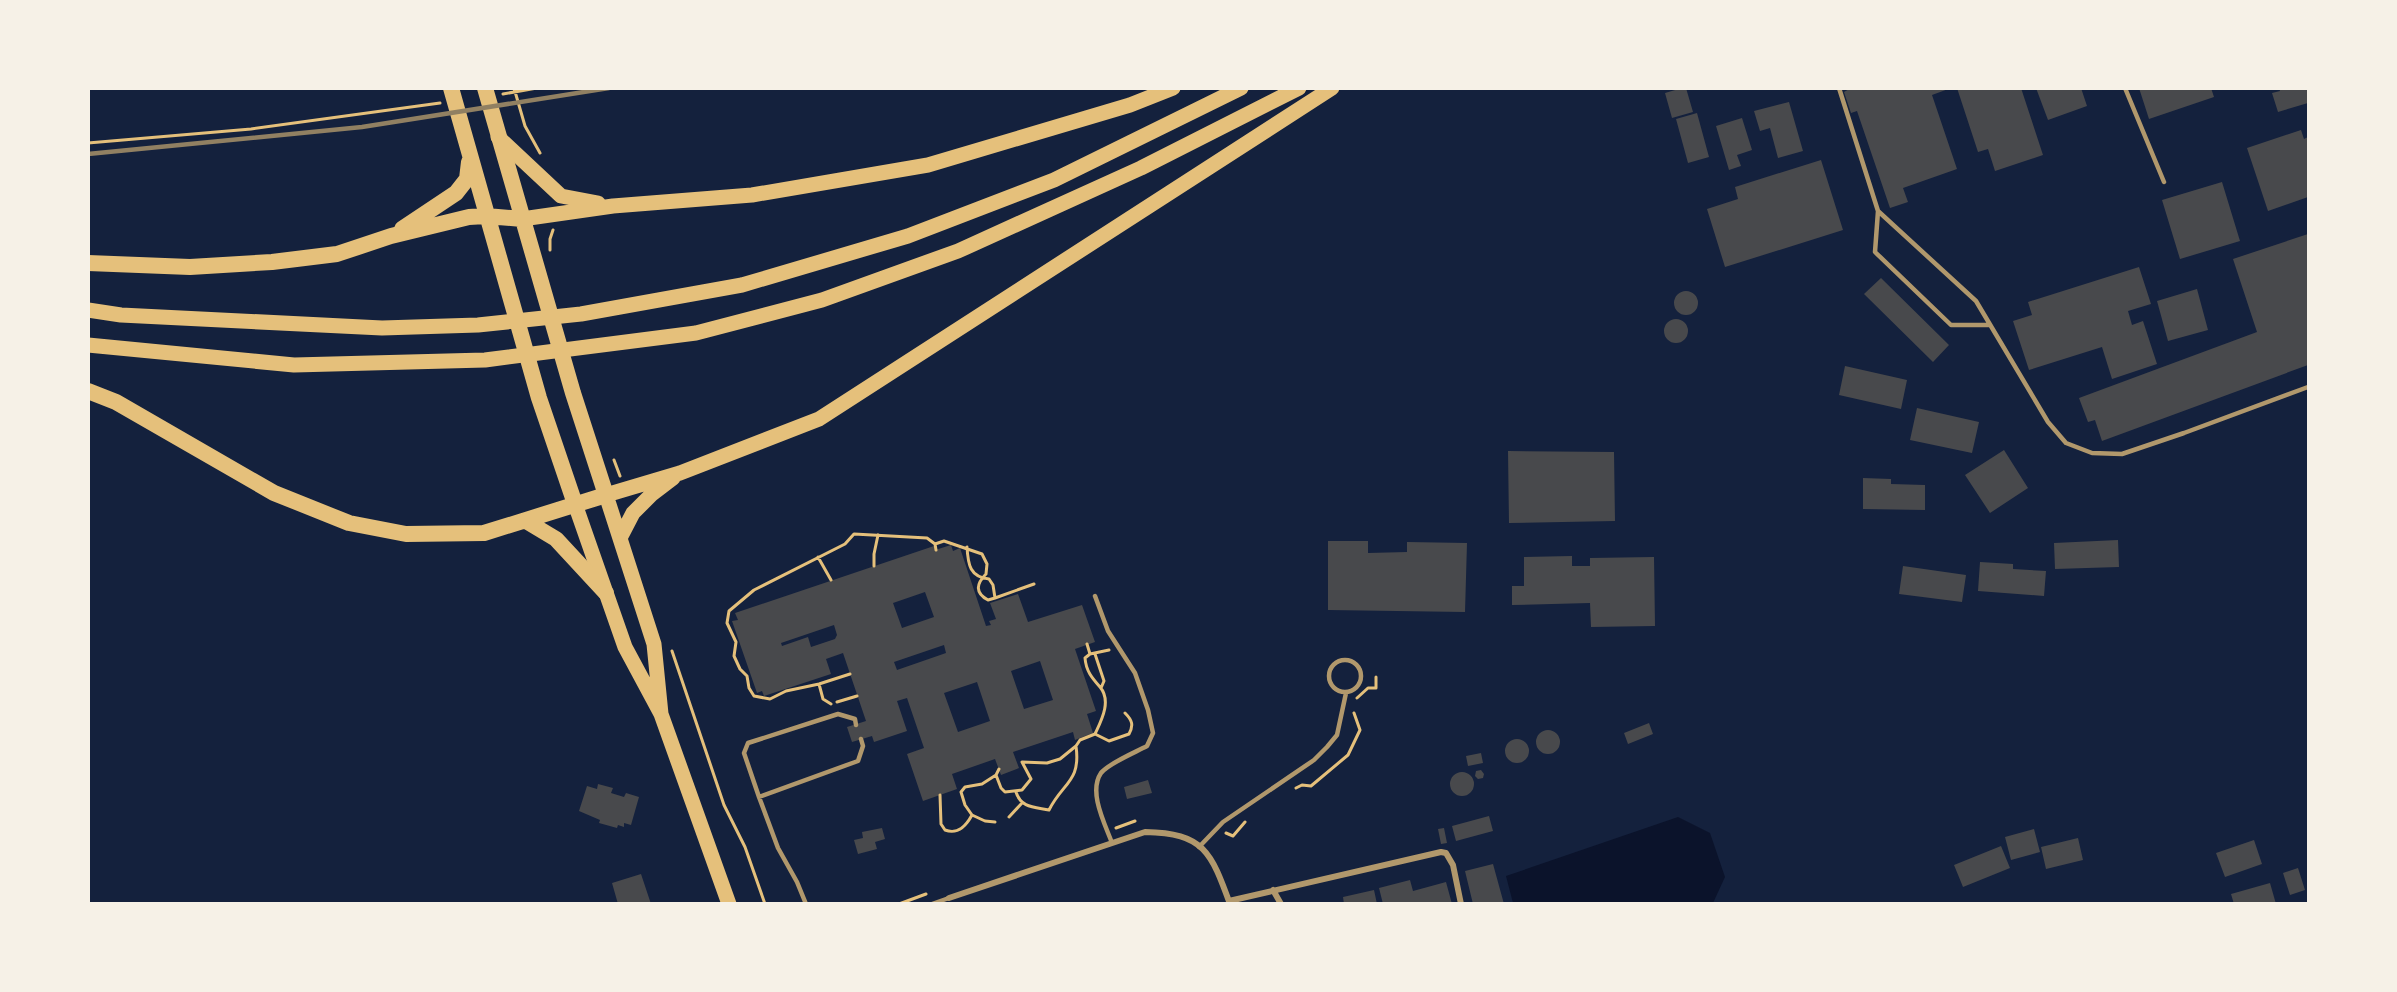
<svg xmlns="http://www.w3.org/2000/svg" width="2397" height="992" font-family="'Libre Baskerville',serif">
  <rect width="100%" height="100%" fill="#14213d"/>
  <path fill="#0b132b" d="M 1678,817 L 1710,833 L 1725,877 L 1713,903 L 1513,903 L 1506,876 Z"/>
  <path fill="#48494c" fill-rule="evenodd" d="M 1682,88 L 1686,88 L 1693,112 L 1672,118 L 1665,93 Z
    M 1851,88 L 1951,88 L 1932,95 L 1957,169 L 1903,188 L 1908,202 L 1890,208 L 1857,111 L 1851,113 L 1844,92 Z
    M 1957,88 L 2021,88 L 2043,155 L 1995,171 L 1988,149 L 1978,152 Z
    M 2036,88 L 2081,88 L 2087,106 L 2048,120 Z
    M 2139,88 L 2211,88 L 2214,97 L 2149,119 Z
    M 2279,88 L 2308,88 L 2308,103 L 2278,112 L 2272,93 L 2280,91 Z
    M 1789,102 L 1803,151 L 1778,158 L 1770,128 L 1760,131 L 1754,111 Z
    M 1697,113 L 1709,157 L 1688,163 L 1676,119 Z
    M 1742,118 L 1752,150 L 1737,155 L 1741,166 L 1729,170 L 1716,126 Z
    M 2301,130 L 2304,139 L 2308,137 L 2308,197 L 2268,211 L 2247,148 Z
    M 1821,160 L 1843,230 L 1725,267 L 1707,209 L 1738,199 L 1735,187 Z
    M 2222,182 L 2240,241 L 2180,259 L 2162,200 Z
    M 2308,234 L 2308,365 L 2102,441 L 2095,420 L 2088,422 L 2079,398 L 2257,332 L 2233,259 Z
    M 2139,267 L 2151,304 L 2128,311 L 2132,325 L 2143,321 L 2157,364 L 2112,379 L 2102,347 L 2029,370 L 2013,321 L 2032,315 L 2028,302 Z
    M 1881,278 L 1949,345 L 1933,362 L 1864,294 Z
    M 2197,289 L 2208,330 L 2168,341 L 2157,301 Z
    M1674 303a12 12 0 1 1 24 0a12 12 0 1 1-24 0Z
    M1664 331a12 12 0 1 1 24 0a12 12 0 1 1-24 0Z
    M 1845,366 L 1907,380 L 1901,409 L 1839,395 Z
    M 1917,408 L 1979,422 L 1972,453 L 1910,440 Z
    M 2004,450 L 2028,488 L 1990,513 L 1965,475 Z
    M 1508,451 L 1614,452 L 1615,521 L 1509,523 Z
    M 1863,478 L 1891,479 L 1891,484 L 1925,485 L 1925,510 L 1863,509 Z
    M 2118,540 L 2119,567 L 2055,569 L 2054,543 Z
    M 1328,541 L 1368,541 L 1368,553 L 1407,552 L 1407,542 L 1467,543 L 1465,612 L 1328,610 Z
    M 951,545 L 953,551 L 960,548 L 986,626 L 991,625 L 989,621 L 996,619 L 990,603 L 1018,594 L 1028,622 L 1082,605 L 1095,642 L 1075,649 L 1096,711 L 1087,714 L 1093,733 L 1075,740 L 1073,732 L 1013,752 L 1019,768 L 1001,775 L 995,759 L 952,774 L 957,789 L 923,801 L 907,754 L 924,748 L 907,698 L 897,701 L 907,731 L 874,742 L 872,736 L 852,742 L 847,727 L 866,721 L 843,653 L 826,659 L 831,674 L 764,696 L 762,691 L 757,693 L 732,621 L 738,620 L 735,613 L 934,546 L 935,550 ZM 925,592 L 934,617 L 902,628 L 893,603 ZM 834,625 L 837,635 L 835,639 L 811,647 L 808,637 L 782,646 L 781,643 ZM 944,645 L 946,653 L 897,670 L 894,662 ZM 1040,661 L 1053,700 L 1024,709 L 1011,671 ZM 977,682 L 990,721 L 958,732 L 944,693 Z
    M 1572,556 L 1572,566 L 1590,566 L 1590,558 L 1654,557 L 1655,626 L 1591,627 L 1590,603 L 1512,605 L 1512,586 L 1524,586 L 1524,557 Z
    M 1980,562 L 2013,564 L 2013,569 L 2046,571 L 2044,596 L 1978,591 Z
    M 1903,566 L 1966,575 L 1962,602 L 1899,594 Z
    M 1649,723 L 1653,734 L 1628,744 L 1624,733 Z
    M1536 742a12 12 0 1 1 24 0a12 12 0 1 1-24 0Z
    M1505 751a12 12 0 1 1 24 0a12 12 0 1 1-24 0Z
    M 1481,753 L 1483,763 L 1468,766 L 1466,756 Z
    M 1481,770 L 1484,774 L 1483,778 L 1478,779 L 1475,776 L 1476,771 Z
    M1450 784a12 12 0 1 1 24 0a12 12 0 1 1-24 0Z
    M 1148,780 L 1152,793 L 1127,799 L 1124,787 Z
    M 598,784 L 613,788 L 611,793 L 624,797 L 626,793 L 639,797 L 631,825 L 624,823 L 624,827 L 618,825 L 617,828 L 599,823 L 600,820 L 579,811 L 587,786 L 597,789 Z
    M 1489,816 L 1493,831 L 1456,841 L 1452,826 Z
    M 882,828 L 885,839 L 875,842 L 877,849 L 858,854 L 854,840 L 863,838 L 862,832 Z
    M 1444,828 L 1447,843 L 1441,844 L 1438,829 Z
    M 2034,829 L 2040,852 L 2011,860 L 2005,837 Z
    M 2078,838 L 2083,860 L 2046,869 L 2041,847 Z
    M 2254,840 L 2262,864 L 2225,877 L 2216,853 Z
    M 2001,846 L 2010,868 L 1963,887 L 1954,865 Z
    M 1493,864 L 1504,904 L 1473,904 L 1465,871 Z
    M 2298,868 L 2305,890 L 2290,895 L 2283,873 Z
    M 641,874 L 651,904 L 618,904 L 612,883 Z
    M 1410,880 L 1413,891 L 1446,882 L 1452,904 L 1383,904 L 1379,888 Z
    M 2270,883 L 2276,904 L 2234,904 L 2231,894 Z
    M 1374,890 L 1377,904 L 1344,904 L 1343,897 Z"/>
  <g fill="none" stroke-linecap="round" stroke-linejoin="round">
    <path stroke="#e5c07b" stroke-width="3" d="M 514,88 L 525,126 L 540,153
      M 503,94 L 537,88
      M 88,143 L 251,129 L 440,103
      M 550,250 L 550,239 L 553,230
      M 614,460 L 620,476
      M 935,544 L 944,541 L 982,554 L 987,564 L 986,574 C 976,584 975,593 988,600 L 995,598 L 993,585 L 989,579 C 970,577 968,565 967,547
      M 818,557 L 831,580
      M 874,566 L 874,554 L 878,535
      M 995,598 L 1034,584
      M 1087,644 L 1090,654
      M 672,651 L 724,805 L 745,847 L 765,904
      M 1095,654 L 1104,681 L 1101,688
      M 850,674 L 819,684 L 786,691 L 770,699 L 754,696 L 749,688 L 747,676 L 740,669 L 734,656 L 736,642 L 727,623 L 729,611 L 754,590 L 845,544 L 854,534 L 927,538 L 935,544 L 936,550
      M 819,684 L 823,699 L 831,704
      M 1357,698 L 1368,688 L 1376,688 L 1376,677
      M 837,702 L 857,696
      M 1095,734 L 1109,741 L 1129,734 C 1134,725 1132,720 1125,713
      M 996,775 L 999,769
      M 1296,788 L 1302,785 L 1311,786 L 1348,755 L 1360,730 L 1354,713
      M 1016,792 C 1021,808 1034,807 1049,810 C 1063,782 1081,782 1076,746
      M 940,795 L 941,824 L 945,830 C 958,835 966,826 972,815 L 965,805 L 961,792 L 965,787 L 982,784 L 996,775 L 1001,788 L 1005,792 L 1022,790 L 1031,779 L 1022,762 L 1047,763 L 1060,759 L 1076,746 L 1080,740 L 1095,734 C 1101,721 1112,701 1100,687 C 1092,678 1086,671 1085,658 L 1090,654 L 1109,650
      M 972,815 L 985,821 L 995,822
      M 1009,817 L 1022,803
      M 1116,828 L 1135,821
      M 1226,833 L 1233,836 L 1245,822
      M 899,904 L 926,894"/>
    <path stroke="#b1986c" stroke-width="4.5" d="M 1839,88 L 1878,211 L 1976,301 L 2048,422 L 2066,443 L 2092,453 L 2122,454 L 2184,433 L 2308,387
      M 2125,88 L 2164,182
      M 1878,211 L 1875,252 L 1951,325 L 1990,325
      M 1095,596 L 1108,631 L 1135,673 L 1148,710 L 1153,733 L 1147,746 C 1136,752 1109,763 1101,773 C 1088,792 1105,824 1112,843
      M1329 676a16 16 0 1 1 32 0a16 16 0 1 1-32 0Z
      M 856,725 L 855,719 L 838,714 L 748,743 L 744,753 L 759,797 L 858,761 L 863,746 L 861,739
      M 759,797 L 778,848 L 797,882 L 806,904
      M 1199,847 L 1223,822 L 1314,760 L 1327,747 L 1337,735 L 1346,693
      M 932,904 L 949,898"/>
    <path stroke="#b1986c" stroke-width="6" d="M 1273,890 L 1281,904
      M 949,898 L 1145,832 C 1204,833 1211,852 1230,904
      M 1229,901 L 1441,852 L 1446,853 L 1453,865 L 1461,904"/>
    <path stroke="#e5c07b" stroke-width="15" d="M 498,137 L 561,196 L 598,203
      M 522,219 L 613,206 L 752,195 L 928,165 L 1130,105 L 1173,88
      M 88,310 L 121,315 L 382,328 L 478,325 L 581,314 L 742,285 L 908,236 L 1054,180 L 1241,88
      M 88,345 L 294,365 L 485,360 L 696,333 L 822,300 L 958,251 L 1141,168 L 1299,88
      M 575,504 L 625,647 L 661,714 L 729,904
      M 620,538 L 633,513 L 652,494 L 673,478
      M 661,714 L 654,644 L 606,495 L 680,473 L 819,419 L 1332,88"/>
    <path stroke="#e5c07b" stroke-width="16" d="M 451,88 L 539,398 L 575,504
      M 402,229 L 456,193 L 467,179 L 469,162
      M 88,263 L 190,267 L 272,262 L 337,254 L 391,236 L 469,217 L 486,216 L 522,219
      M 88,391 L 116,402 L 274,493 L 349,523 L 406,534 L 484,533 L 606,495 L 573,393 L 485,88
      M 526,521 L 556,539 L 606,593"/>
    <path stroke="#918062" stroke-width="4.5" d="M 88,154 L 362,127 L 609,88"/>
  </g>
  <rect width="2397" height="992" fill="none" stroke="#f6f1e7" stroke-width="180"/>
</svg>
